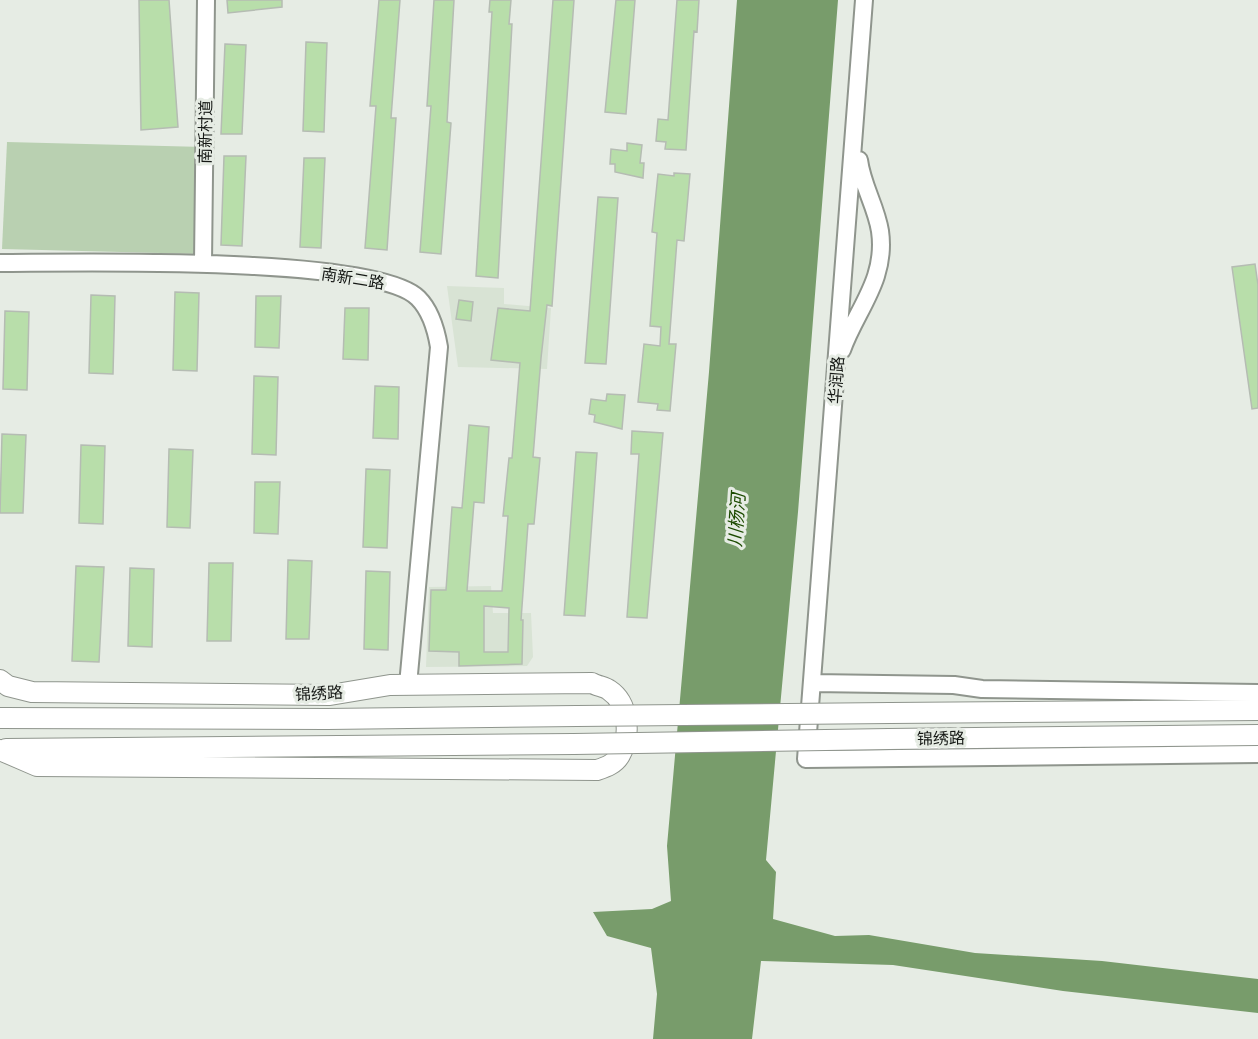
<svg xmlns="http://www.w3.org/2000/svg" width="1258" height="1039" font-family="'Libre Baskerville','Noto Sans SC',serif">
  <rect width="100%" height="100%" fill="#e6ece4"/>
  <path fill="#d8e3d4" d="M 447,286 L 504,288 L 504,304 L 551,308 L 547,369 L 458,367 Z
    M 491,586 L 493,613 L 531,613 L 533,657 L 527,666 L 426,667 L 429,587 Z"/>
  <path fill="#b9d0b1" d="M 7,142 L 204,147 L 201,254 L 2,249 Z"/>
  <path fill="#789c6b" d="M 737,0 L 838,0 L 798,512 L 766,860 L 776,872 L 773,919 L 835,936 L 869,935 L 975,953 L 1102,961 L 1258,979 L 1258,1013 L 1063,991 L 893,965 L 761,961 L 752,1039 L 653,1039 L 657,994 L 651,948 L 607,936 L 593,912 L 652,909 L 671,901 L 667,846 L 709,372 Z"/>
  <path fill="#b8deaa" stroke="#b5bcb3" stroke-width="1.5" fill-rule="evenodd" d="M 139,0 L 169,0 L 178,127 L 141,130 Z
    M 227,0 L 282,0 L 282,7 L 228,13 Z
    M 379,0 L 400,0 L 391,118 L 396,118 L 387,250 L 365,248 L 376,106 L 370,106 Z
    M 434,0 L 454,0 L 447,122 L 451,123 L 441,254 L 420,252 L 431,106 L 427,106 Z
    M 490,0 L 511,0 L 509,24 L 512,24 L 498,278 L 476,276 L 492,12 L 489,12 Z
    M 553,0 L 574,0 L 552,306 L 547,305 L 541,358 L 533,457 L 540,458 L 534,524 L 528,524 L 521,620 L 523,620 L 522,664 L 459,666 L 459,652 L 429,651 L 431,590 L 446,590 L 452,507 L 462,508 L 469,425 L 489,427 L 484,503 L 474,502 L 467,591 L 502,591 L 508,516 L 503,516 L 509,458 L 512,458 L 520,363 L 491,360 L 498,308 L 530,311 ZM 484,606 L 509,608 L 508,652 L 484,652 Z
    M 616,0 L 635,0 L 626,114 L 605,112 Z
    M 677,0 L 699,0 L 697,32 L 694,31 L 686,150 L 665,149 L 666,142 L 656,141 L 658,119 L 668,120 Z
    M 306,42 L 327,43 L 324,132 L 303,131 Z
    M 225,44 L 246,45 L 242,134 L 221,134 Z
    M 627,143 L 642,145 L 640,163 L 644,163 L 643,178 L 615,172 L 615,164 L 610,164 L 611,149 L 627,151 Z
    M 224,156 L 246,156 L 242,246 L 221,245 Z
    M 304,158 L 325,158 L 321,248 L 300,247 Z
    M 674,173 L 690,174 L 684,241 L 677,240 L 669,344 L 676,344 L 670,411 L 657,410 L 658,404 L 638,402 L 644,344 L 660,346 L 661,327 L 650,326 L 657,233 L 652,232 L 658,174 L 674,176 Z
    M 598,197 L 618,198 L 606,364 L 585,363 Z
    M 1255,264 L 1258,285 L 1258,408 L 1252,409 L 1232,267 Z
    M 175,292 L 199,293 L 197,371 L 173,370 Z
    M 91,295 L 115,296 L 113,374 L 89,373 Z
    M 256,296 L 281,296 L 279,348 L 255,347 Z
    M 459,300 L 473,302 L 471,321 L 456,319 Z
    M 345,308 L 369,308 L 368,360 L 343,359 Z
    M 5,311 L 29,312 L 27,390 L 3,389 Z
    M 254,376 L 278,377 L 276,455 L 252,454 Z
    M 375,386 L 399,387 L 398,439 L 373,438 Z
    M 607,394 L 625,395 L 622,429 L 594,422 L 595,415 L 589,414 L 591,399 L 606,401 Z
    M 632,431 L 663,433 L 647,618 L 627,617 L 639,454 L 631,454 Z
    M 2,434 L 26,435 L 23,513 L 0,513 Z
    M 81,445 L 105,446 L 103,524 L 79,523 Z
    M 169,449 L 193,450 L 190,528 L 167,527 Z
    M 576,452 L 597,453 L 585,616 L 564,615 Z
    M 366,469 L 390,470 L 387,548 L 363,547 Z
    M 255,482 L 280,482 L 278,534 L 254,533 Z
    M 288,560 L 312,561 L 309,639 L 286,639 Z
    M 209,563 L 233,563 L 231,641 L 207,641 Z
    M 76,566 L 104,567 L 99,662 L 72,661 Z
    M 130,568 L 154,569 L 152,647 L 128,646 Z
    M 366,571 L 390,572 L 388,650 L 364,649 Z"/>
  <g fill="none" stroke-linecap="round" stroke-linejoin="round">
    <defs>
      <path id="minor" d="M 864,0 L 806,759 L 1258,754
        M 0,263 C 71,263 376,255 418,298 C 431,311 436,329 439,347 L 408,685
        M 203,263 L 206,0
        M 842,350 C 856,310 887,280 880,231 C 876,206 862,185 859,160
        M 813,683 L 954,685 L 982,689 L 1258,693"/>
      <path id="major" d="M 0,680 L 8,686 L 32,692 L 330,695 L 390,685 L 592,683 C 597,686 605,687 609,690 C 629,703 631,736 620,755 C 615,764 606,767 597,770 L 37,766 L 0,750
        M 890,713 L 1258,710
        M 0,718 L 327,719 L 577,716
        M 889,739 L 1258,735
        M 6,749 L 574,744"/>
    </defs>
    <use href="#minor" stroke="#8f958d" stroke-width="20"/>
    <use href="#major" stroke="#8f958d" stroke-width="22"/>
    <use href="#minor" stroke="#fff" stroke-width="16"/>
    <use href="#major" stroke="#fff" stroke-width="20"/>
    <defs>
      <path id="major-bridge" d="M 577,716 L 890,713
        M 574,744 L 889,739"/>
    </defs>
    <use href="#major-bridge" stroke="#8f958d" stroke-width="22" stroke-linecap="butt"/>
    <use href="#major-bridge" stroke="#fff" stroke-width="20"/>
  </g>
  <g text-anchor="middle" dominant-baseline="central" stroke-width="6" stroke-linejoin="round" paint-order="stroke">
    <g font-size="16" fill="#141714" stroke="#e6ece4">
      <text transform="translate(205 132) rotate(-89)">南新村道</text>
      <text transform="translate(353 278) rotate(9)">南新二路</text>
      <text transform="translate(836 380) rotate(-86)">华润路</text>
      <text transform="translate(319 693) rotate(-3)">锦绣路</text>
      <text transform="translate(941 738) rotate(-1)">锦绣路</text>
    </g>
    <g font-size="18" font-style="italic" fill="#1c4b01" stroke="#e6ece4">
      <text transform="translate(737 520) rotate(-86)">川杨河</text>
    </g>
  </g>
</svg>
